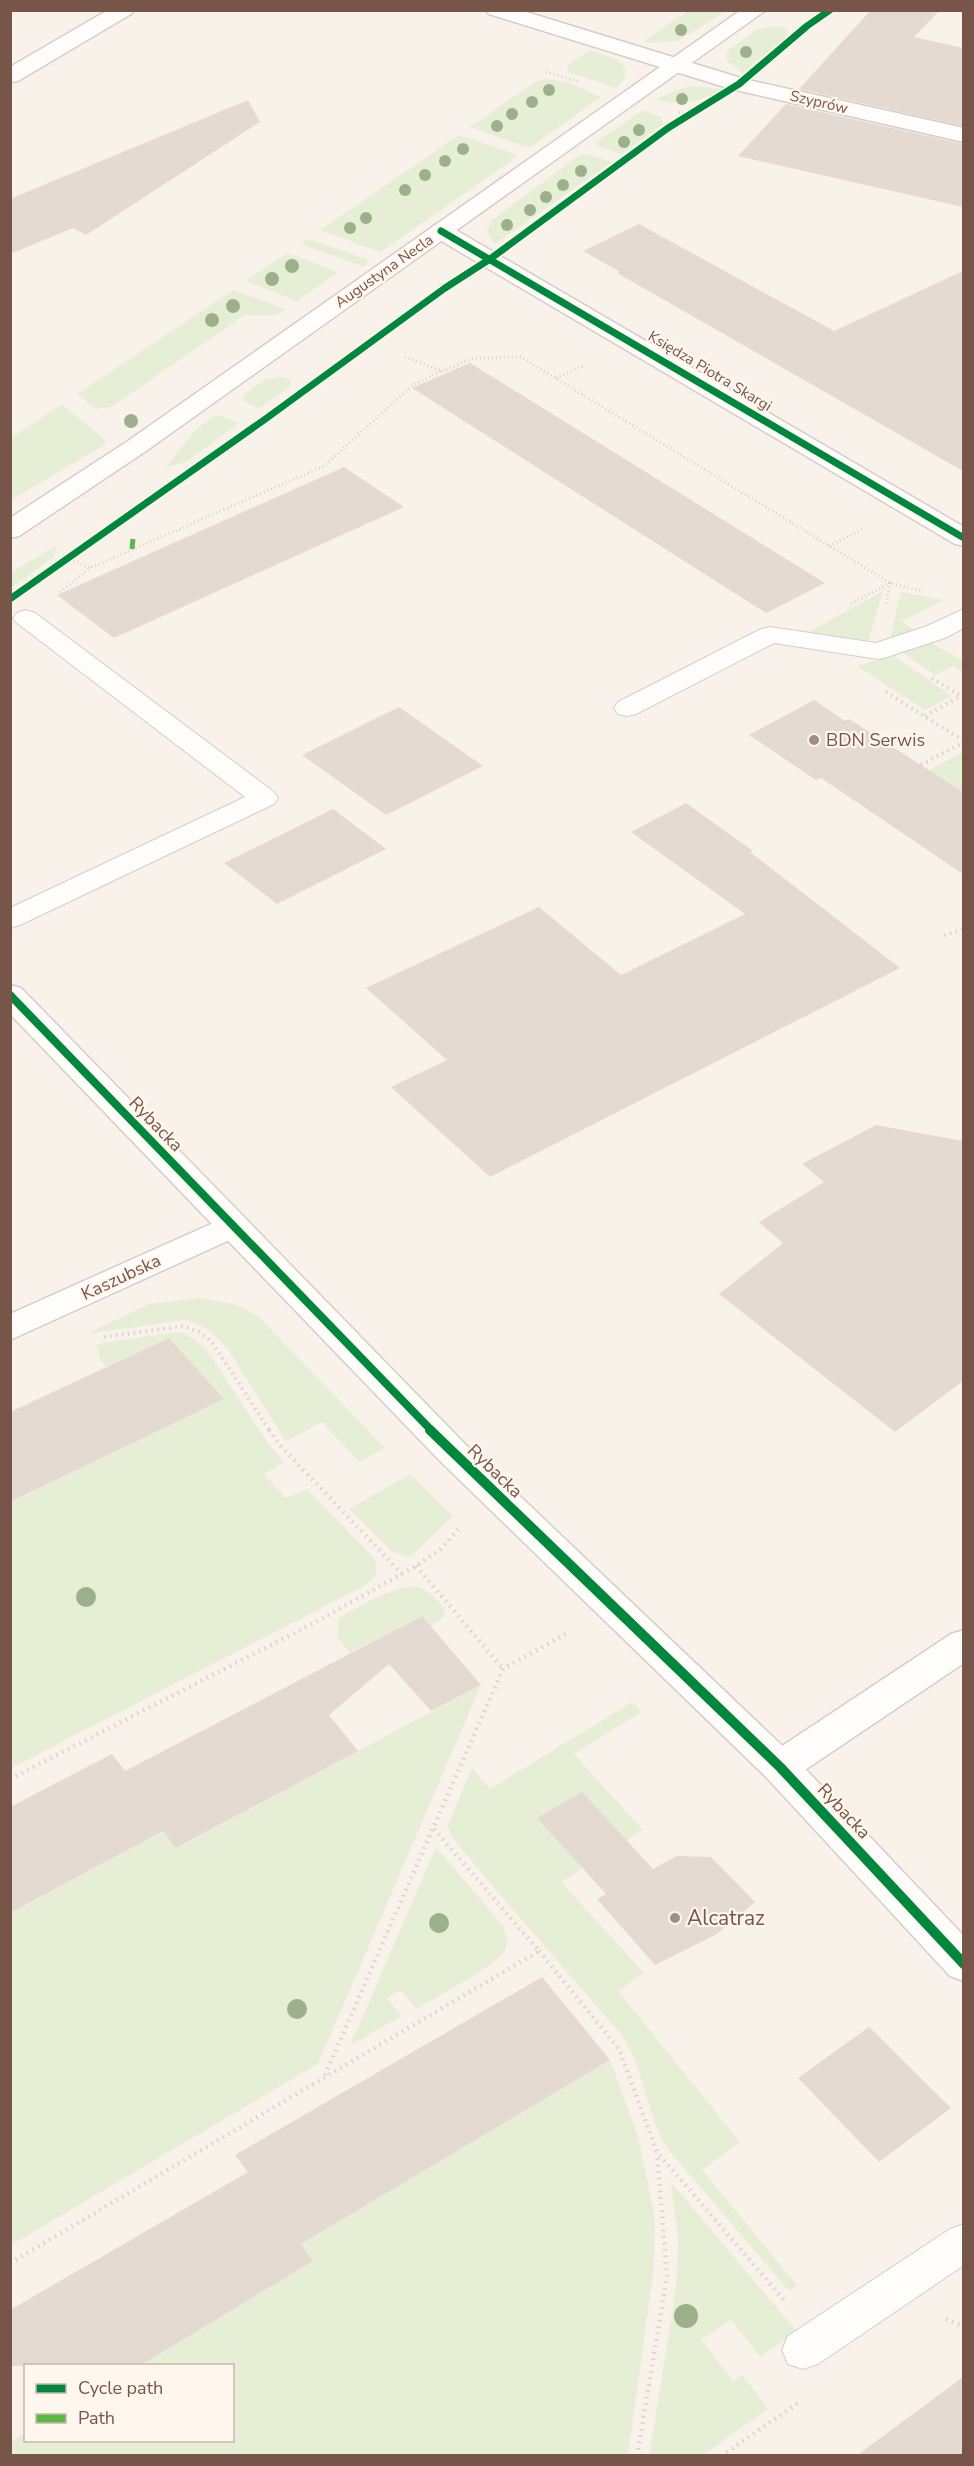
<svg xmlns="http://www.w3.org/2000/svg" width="974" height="2466" font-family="'Nunito Sans',sans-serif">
  <rect width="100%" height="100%" fill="#f8f2eb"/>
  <path fill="#e6efd5" d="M 687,11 L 725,11 L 678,41 L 644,43 L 645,40 Z
    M 782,26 L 788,31 L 787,36 L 743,73 L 727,61 L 726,55 L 729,49 L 758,29 Z
    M 590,50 L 616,59 L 626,68 L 625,78 L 616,88 L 568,72 L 567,66 Z
    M 544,79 C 565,78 583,90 601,97 L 532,146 L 526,147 L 470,127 L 534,83 Z
    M 690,86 L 724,89 C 698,101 685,107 656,100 L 671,92 Z
    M 643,110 L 662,118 L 663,124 L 622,154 L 597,146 L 596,142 Z
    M 459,135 L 515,154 L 517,157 L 382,251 L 377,251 L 320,230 Z
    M 587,154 L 612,162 L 495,244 L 486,232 L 492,220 L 580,155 Z
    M 305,240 L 312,240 L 366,259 L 368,264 L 364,267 L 306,246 L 302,243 Z
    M 291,254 L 338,272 L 297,301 L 246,281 L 284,255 Z
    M 233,290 L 286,309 L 276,315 L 245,315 L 111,407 L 96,409 L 77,394 Z
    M 284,377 L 291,380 L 290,387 L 259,409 L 242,400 L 244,398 L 244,395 L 266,379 Z
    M 62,404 L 103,438 L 106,444 L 11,500 L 11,438 Z
    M 214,416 L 222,416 L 239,423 L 186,462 L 166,467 L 197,428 Z
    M 56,546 L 54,557 L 11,588 L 11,572 Z
    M 883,591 L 868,643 L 803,635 Z
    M 901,592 L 944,600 L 901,621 L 915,631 L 890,639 Z
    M 930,642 L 963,661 L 963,672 L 953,666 L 935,675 L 902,652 Z
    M 892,655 L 952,696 L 925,710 L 857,666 Z
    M 963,752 L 963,792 L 929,770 Z
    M 199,1298 L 234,1304 L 258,1316 L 385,1448 L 359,1462 L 322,1422 L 286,1441 L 229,1351 C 217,1336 204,1324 185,1320 L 87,1334 L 149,1304 Z
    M 177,1332 L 184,1333 L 205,1347 L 268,1443 L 284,1462 L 264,1474 L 286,1498 L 307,1489 L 373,1557 C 380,1571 375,1578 364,1586 L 11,1768 L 11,1502 L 223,1399 L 169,1339 L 106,1367 L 100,1359 L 96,1344 Z
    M 410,1474 L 453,1516 L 410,1557 L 392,1552 L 349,1509 Z
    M 416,1586 C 430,1591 438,1599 446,1612 L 440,1620 L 430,1626 L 421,1616 L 350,1653 L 337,1637 L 339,1618 C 363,1605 388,1588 416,1586 Z
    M 481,1685 L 318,2064 L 11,2245 L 11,1913 L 163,1831 L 177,1848 Z
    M 632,1702 L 641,1712 L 574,1754 L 643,1830 L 561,1882 L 644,1973 L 618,1991 L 740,2142 L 702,2170 L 797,2285 L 789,2291 L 667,2148 C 645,2112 645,2067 620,2033 L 501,1896 L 450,1835 L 448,1825 L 472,1768 L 490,1789 Z
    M 436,1847 L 503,1926 C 506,1934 509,1941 506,1949 C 500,1964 434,1998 417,2009 L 400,1990 L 387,1998 L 401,2016 L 350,2046 Z
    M 610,2060 L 638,2136 L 654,2212 L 655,2233 L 654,2268 L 628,2455 L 11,2456 L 11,2442 L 25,2433 L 26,2440 L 232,2440 L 232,2366 L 139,2365 L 313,2261 L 301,2244 Z
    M 671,2182 L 797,2332 L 760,2356 L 731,2320 L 701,2340 L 733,2381 L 742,2374 L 768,2409 L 703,2455 L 649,2456 L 676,2289 L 678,2239 Z"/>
  <path fill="#e5dad2" d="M 871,10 L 940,10 L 914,37 L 963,48 L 963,126 L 799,89 Z
    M 248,100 L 260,122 L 86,235 L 73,228 L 10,254 L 10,199 Z
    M 786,104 L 963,144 L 963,207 L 738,156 Z
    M 639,224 L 834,331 L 963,271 L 963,471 L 617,273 L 620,272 L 583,251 Z
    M 470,363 L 825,583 L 766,613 L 412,388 Z
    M 344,467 L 404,507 L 114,638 L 57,595 Z
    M 814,700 L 845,721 L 849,719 L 963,792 L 963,874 L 821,778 L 816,780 L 749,735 Z
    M 399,707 L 483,766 L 386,815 L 302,755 Z
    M 686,803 L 753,851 L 750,852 L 900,968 L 490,1177 L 391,1087 L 447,1060 L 366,988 L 539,907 L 621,975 L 745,914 L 631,832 Z
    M 333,809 L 386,849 L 277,904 L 224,863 Z
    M 876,1125 L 963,1141 L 963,1381 L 895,1432 L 719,1294 L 783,1243 L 759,1222 L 824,1182 L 802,1164 Z
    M 169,1338 L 224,1399 L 10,1502 L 10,1412 Z
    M 422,1616 L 481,1685 L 431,1711 L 389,1664 L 329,1715 L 358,1751 L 176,1848 L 163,1831 L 10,1913 L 10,1807 L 112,1754 L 125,1771 Z
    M 582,1792 L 653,1869 L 677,1856 L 711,1857 L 755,1902 L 717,1934 L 655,1965 L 597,1899 L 606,1894 L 537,1818 Z
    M 542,1977 L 610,2060 L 301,2244 L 313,2261 L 139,2366 L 10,2366 L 10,2310 L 248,2172 L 235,2155 Z
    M 869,2027 L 951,2108 L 879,2162 L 798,2078 Z
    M 963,2377 L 963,2456 L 856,2456 Z"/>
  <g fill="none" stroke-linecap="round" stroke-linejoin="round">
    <defs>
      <path id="service" d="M 964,609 L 964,628 L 945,638 L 887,657 L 878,659 L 774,643 L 636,714 L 627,716 L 618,714 L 614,708 L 618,702 L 761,629 L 770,627 L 876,643 L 927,626 Z
        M 26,610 L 35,613 L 274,792 L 278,798 L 274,804 L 20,925 L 10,928 L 10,908 L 245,797 L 17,623 L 13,618 L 17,613 Z
        M 964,2224 L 964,2265 L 818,2364 L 803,2369 L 788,2364 L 782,2350 L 788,2336 L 950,2229 Z"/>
      <path id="minor" d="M 108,10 L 134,10 L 131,14 L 18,81 L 10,82 L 10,67 Z
        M 486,10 L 520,10 L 744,79 L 964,128 L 964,142 L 731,89 L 489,14 Z
        M 441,224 L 449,226 L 964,527 L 964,546 L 955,544 L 433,236 L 429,231 L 433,226 Z
        M 231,1215 L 243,1218 L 247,1226 L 243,1234 L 10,1340 L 10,1314 Z
        M 964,1630 L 964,1663 L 793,1778 L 780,1782 L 767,1778 L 761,1767 L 767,1756 L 951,1634 Z"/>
      <path id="tertiary" d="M 10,985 L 21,988 L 464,1443 L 793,1756 L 964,1936 L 964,1981 L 950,1976 L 767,1778 L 440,1461 L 10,1014 Z"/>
      <path id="secondary" d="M 741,10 L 766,10 L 146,451 L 19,536 L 10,538 L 10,518 L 128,441 Z"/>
    </defs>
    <use href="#service" stroke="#d6cdc8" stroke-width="2"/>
    <use href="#minor" stroke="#d6cdc8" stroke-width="3"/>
    <use href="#tertiary" stroke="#d6cdc8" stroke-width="3"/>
    <use href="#secondary" stroke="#d7cdc8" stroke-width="3"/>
    <path stroke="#dbd1cd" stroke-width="3" stroke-dasharray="1 3" stroke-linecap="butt" d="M 546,72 L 580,82
      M 679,112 L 698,117
      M 405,357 L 442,371 L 474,358 L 521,357 L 890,583 L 922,591
      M 556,378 L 585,365
      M 829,546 L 863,529
      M 63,555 L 90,568
      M 60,592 L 90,568 L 324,466 L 413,385 L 441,371
      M 851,604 L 890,583 L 886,606"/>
    <path stroke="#dbd1cd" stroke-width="4" stroke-dasharray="1.5 4.5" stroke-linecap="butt" d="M 932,678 L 964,698
      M 886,692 L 964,741
      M 925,716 L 961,696
      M 921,765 L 964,742
      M 944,935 L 964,929
      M 104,1337 L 183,1326 L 199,1332 L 211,1341 L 270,1431"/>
    <path stroke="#dbd1cd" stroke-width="4.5" stroke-dasharray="1.5 5" stroke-linecap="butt" d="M 269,1430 L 279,1444 L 402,1574
      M 416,1566 L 503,1669
      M 10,1779 L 312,1624 L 416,1566 L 441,1549 L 460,1527
      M 539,1951 L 619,2049 L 657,2152 L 784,2300
      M 325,2075 L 433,1828
      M 10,2263 L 539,1951 L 433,1828 L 503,1669 L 569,1632
      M 946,2319 L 964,2327
      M 637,2456 L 667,2276 L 657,2153
      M 721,2456 L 800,2402"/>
    <use href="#service" fill="#fefdfc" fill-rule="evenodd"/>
    <use href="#minor" fill="#fefdfc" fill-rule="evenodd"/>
    <use href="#tertiary" fill="#fefdfc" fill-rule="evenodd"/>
    <use href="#secondary" fill="#fefdfc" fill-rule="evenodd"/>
    <path stroke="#58b947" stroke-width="5" stroke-dasharray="10 5" stroke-linecap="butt" d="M 132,549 L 133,539"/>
    <defs>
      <path id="cycleway-far2" d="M 441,231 L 964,538
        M 10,599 L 264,420 L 445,288 L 490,259 L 668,128 L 739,84 L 807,26 L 830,10"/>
      <path id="cycleway-far1" d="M 10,995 L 432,1431"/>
      <path id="cycleway" d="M 430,1430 L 780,1767 L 964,1964"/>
    </defs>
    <use href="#cycleway-far2" stroke="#fff6ed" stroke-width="10"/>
    <use href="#cycleway-far1" stroke="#fff6ed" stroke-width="12"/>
    <use href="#cycleway" stroke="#fff6ed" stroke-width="14"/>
    <use href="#cycleway-far2" stroke="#00873e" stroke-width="7"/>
    <use href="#cycleway-far1" stroke="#00873e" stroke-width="8"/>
    <use href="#cycleway" stroke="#00873e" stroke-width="10"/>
  </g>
  <g fill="#9eaf8b">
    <circle cx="681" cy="30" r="6"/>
    <circle cx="746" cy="52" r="6"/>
    <circle cx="549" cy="90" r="6"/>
    <circle cx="682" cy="99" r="6"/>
    <circle cx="532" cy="102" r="6"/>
    <circle cx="512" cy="114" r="6"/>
    <circle cx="497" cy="126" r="6"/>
    <circle cx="639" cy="130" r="6"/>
    <circle cx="624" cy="142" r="6"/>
    <circle cx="463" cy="149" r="6"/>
    <circle cx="445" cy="161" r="6"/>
    <circle cx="581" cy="171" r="6"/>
    <circle cx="425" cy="175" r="6"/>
    <circle cx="563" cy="185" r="6"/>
    <circle cx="405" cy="190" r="6"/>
    <circle cx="546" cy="197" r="6"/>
    <circle cx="530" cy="210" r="6"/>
    <circle cx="366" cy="218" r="6"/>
    <circle cx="507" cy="225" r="6"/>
    <circle cx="350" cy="228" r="6"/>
    <circle cx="292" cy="266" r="7"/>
    <circle cx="272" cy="279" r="7"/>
    <circle cx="233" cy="306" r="7"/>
    <circle cx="212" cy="320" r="7"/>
    <circle cx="131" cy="421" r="7"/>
    <circle cx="86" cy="1597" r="10"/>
    <circle cx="439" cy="1923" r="10"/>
    <circle cx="297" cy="2009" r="10"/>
    <circle cx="686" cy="2316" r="12"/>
  </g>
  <g fill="#a58c82" stroke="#fff6ed" stroke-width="2">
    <circle cx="814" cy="740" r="6"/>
    <circle cx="675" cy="1918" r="6"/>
  </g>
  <g text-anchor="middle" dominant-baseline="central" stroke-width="4.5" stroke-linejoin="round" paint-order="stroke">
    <g font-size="15" fill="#785549" stroke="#fff6ed">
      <text transform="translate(819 102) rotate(13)">Szyprów</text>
      <text transform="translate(384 271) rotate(-35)">Augustyna Necla</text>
      <text transform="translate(710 371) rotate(31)">Księdza Piotra Skargi</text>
    </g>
    <g font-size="18" fill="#785549" stroke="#fff6ed" text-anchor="start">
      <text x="826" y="740">BDN Serwis</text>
    </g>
    <g font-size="18" fill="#785549" stroke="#fff6ed">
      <text transform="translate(156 1124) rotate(46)">Rybacka</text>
      <text transform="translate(121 1277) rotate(-25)">Kaszubska</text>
      <text transform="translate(495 1471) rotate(44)">Rybacka</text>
      <text transform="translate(844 1811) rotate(47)">Rybacka</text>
    </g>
    <g font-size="21" fill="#785549" stroke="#fff6ed" text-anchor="start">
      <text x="687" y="1918">Alcatraz</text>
    </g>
  </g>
  <rect width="974" height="2466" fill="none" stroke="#785549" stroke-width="24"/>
  <rect x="24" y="2364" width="210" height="78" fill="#fff6ed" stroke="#c9b6ab" stroke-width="1.5"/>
  <rect x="36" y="2384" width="30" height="9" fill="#00873e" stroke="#c9b6ab" stroke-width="1.5"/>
  <text x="78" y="2394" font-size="18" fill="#785549">Cycle path</text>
  <rect x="36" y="2414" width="30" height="9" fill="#58b947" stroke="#c9b6ab" stroke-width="1.5"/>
  <text x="78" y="2424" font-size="18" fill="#785549">Path</text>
</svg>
